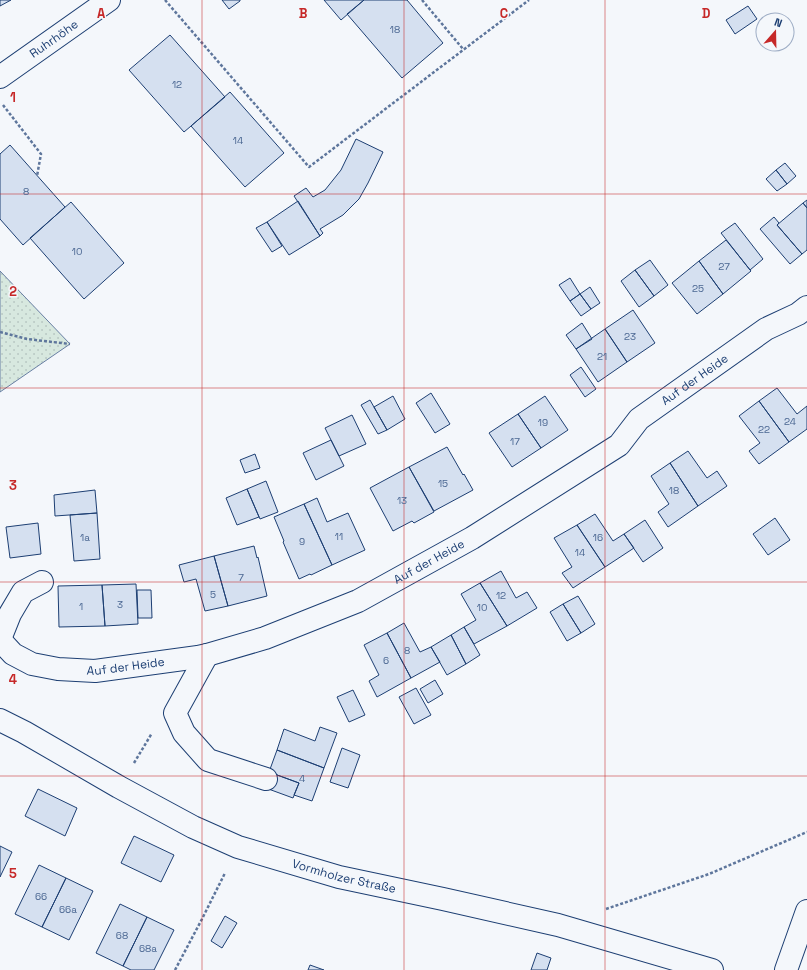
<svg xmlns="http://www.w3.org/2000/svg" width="807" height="970" font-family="'Space Grotesk',sans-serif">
  <defs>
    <pattern id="grass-dots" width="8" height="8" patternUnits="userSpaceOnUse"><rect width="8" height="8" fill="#d7e8df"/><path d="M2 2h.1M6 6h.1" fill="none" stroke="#b8c8c3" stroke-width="1.8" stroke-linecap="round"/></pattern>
  </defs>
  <rect width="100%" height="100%" fill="#f4f7fb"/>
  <path fill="url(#grass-dots)" stroke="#687fa3" d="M 0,271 L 70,344 L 0,392 Z"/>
  <path fill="#d5e0f0" stroke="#1d3f73" d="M 0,0 L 11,0 L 0,6 Z
    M 222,0 L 240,0 L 240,1 L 229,9 Z
    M 324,0 L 364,0 L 341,20 Z
    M 364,0 L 407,0 L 443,43 L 402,78 L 347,14 Z
    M 748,6 L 757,19 L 735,34 L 726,20 Z
    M 170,35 L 225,97 L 184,132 L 129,70 Z
    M 230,92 L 284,153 L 245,187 L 191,126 Z
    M 356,139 L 383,152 L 368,183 L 359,199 L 343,215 L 320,229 L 323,233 L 320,236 L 294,196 L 306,188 L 313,197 L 325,190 L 341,170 Z
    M 10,145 L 65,207 L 23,245 L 0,219 L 0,154 Z
    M 785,163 L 796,176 L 787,184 L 776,170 Z
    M 776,170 L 787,184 L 777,191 L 766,179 Z
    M 807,200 L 807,208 L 803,203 Z
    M 298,201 L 320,236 L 289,255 L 267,222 Z
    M 71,202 L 124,263 L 84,299 L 30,238 Z
    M 803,203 L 807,208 L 807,250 L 802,254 L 777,225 Z
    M 774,217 L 779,223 L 777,225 L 802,254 L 790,264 L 760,229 Z
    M 267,222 L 282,246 L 272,252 L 256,228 Z
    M 735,223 L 763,259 L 750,270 L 721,233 Z
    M 726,240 L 751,271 L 723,294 L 699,261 Z
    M 650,260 L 668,285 L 654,296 L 635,270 Z
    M 699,261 L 723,294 L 697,314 L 672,283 Z
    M 635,270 L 654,296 L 639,307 L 621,281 Z
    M 570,278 L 580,294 L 570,301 L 559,285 Z
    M 590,287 L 600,303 L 591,309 L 580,294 Z
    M 580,294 L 591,309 L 581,316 L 570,301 Z
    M 633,310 L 655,343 L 627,362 L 605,329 Z
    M 582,323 L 592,339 L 576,349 L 566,335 Z
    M 605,329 L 627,362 L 598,382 L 576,349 Z
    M 581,367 L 596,389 L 585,397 L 570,375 Z
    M 777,388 L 797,414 L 807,406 L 807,429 L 789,442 L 759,401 Z
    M 431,393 L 450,424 L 435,433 L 416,403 Z
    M 393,396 L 405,419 L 387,430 L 374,407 Z
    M 545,396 L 568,430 L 541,448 L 518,414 Z
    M 370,400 L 387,430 L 378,434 L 361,405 Z
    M 759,401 L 789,442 L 759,464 L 749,451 L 760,443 L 739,416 Z
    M 518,414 L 541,448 L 512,467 L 489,433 Z
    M 352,415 L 366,444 L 339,456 L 325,428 Z
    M 331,440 L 344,466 L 316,480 L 303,453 Z
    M 447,447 L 463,475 L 464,474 L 473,490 L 434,511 L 409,467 Z
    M 688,451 L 707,478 L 717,471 L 727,486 L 698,506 L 670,463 Z
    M 255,454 L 260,468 L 245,473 L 240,460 Z
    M 670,463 L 698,506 L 668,527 L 658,512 L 669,504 L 651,476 Z
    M 409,467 L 434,512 L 414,523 L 412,521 L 393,531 L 370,488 Z
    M 266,481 L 278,512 L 260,519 L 247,489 Z
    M 247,489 L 259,517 L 237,525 L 226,498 Z
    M 95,490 L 97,513 L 55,516 L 54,495 Z
    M 317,498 L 327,522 L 348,513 L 365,550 L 332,565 L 304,504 Z
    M 304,504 L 332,565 L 311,575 L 310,574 L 299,579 L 283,542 L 284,541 L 274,517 Z
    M 97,513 L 100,559 L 74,561 L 70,515 Z
    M 595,514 L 613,541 L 624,534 L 634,548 L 605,567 L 577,525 Z
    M 775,518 L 790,540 L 768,555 L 753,534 Z
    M 645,520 L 663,548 L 643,562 L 624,534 Z
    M 38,523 L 41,554 L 10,558 L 6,527 Z
    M 577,525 L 605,567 L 573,588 L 562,573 L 572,567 L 554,538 Z
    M 254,546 L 257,558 L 258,557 L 267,596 L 228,606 L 214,556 Z
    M 214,556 L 228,606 L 205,611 L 196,579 L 184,582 L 179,565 Z
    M 501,571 L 516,598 L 527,592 L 537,608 L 507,626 L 480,583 Z
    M 480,583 L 507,626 L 474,644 L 464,627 L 476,620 L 461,594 Z
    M 136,584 L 138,624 L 105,626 L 102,585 Z
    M 102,585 L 105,626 L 59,627 L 58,586 Z
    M 137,590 L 151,590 L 152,618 L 138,618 Z
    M 578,596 L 595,624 L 581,633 L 563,604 Z
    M 563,604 L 581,633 L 567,641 L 550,612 Z
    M 404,623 L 420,652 L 431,647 L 440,662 L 411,678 L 387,633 Z
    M 464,627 L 480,655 L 466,664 L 451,635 Z
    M 387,633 L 411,678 L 377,697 L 369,681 L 379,675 L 364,645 Z
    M 451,635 L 466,664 L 447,675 L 431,647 Z
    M 435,680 L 443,694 L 428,703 L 420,689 Z
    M 416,688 L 431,715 L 414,724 L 399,697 Z
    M 353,690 L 365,715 L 349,722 L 337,697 Z
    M 320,727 L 337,733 L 324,768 L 277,750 L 284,729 L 315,741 Z
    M 342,748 L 360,755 L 348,788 L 330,782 Z
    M 277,750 L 324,768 L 312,801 L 294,795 L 299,783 L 269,772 Z
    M 269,772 L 299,783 L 293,798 L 263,787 Z
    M 38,789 L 77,808 L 65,836 L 25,816 Z
    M 134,836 L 174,855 L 161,882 L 121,863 Z
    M 0,846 L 12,852 L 0,877 Z
    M 39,865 L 66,878 L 42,927 L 15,914 Z
    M 66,878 L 93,891 L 69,940 L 42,927 Z
    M 120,904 L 147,917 L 123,966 L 96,953 Z
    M 225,916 L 237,923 L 222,948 L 211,941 Z
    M 147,917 L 174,930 L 154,970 L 131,970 L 123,966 Z
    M 537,953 L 551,958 L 547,970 L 531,970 Z
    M 310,965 L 324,970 L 308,970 Z"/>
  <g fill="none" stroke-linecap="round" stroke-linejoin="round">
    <defs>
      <g id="minor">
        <path id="s1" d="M 0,77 L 109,0"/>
        <path d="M 0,639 L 10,614 L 23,592 L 42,582"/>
        <path id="s2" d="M 0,640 L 13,654 L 32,664 L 58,669 L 95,671 L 198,657 L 207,655 L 265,638 L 358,601 L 472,538 L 619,445 L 639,419 L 766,329 L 798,314 L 807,307"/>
        <path d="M 207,655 L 175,713 L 184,733 L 208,760 L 266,779"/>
        <path d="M 786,970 L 807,911"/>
      </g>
      <g id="major">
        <path id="s3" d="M 0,720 L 24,732 L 119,787 L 193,827 L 238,847 L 339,877 L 443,899 L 558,925 L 712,970"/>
      </g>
    </defs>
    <use href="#minor" stroke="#1d3f73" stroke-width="24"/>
    <use href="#major" stroke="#1d3f73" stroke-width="24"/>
    <path stroke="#5e769c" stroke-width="2.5" stroke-dasharray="3 2" stroke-linecap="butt" d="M 165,0 L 309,167 L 529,0
      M 422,0 L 463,49
      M 3,105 L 41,154 L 37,176
      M 0,332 L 27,339 L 70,344
      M 134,763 L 152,733
      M 606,909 L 709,874 L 807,832
      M 175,970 L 202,919 L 225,873"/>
    <use href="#minor" stroke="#f4f7fb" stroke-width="22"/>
    <use href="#major" stroke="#f4f7fb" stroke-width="22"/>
  </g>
  <path fill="none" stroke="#c62828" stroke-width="1" stroke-opacity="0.55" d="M 202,0 L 202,970M 404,0 L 404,970M 605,0 L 605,970M 0,194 L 807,194M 0,388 L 807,388M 0,582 L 807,582M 0,776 L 807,776"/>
  <g text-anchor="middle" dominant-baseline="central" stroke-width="3" stroke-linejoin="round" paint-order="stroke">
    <g font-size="10" fill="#4b6792">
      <text x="395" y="29">18</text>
      <text x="177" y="84">12</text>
      <text x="238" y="140">14</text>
      <text x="26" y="191">8</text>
      <text x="77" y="251">10</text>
      <text x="724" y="266">27</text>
      <text x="698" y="288">25</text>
      <text x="630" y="336">23</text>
      <text x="602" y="356">21</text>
      <text x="790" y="421">24</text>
      <text x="543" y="422">19</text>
      <text x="764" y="429">22</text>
      <text x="515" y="441">17</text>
      <text x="443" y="483">15</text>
      <text x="674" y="490">18</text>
      <text x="402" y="500">13</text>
      <text x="339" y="536">11</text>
      <text x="85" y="537">1a</text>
      <text x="598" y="537">16</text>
      <text x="302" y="541">9</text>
      <text x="580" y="552">14</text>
      <text x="241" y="577">7</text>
      <text x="213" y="594">5</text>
      <text x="501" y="595">12</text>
      <text x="120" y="604">3</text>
      <text x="81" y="606">1</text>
      <text x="482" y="607">10</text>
      <text x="407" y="650">8</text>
      <text x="386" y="660">6</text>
      <text x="302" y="778">4</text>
      <text x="41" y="896">66</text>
      <text x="68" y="909">66a</text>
      <text x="122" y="935">68</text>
      <text x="148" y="948">68a</text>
    </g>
    <g font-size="12" fill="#1d3f73" stroke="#f4f7fb">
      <text stroke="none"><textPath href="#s1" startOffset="66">Ruhrhöhe</textPath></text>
      <text stroke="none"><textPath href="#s2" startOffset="783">Auf der Heide</textPath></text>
      <text stroke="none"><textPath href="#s2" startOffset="459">Auf der Heide</textPath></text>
      <text stroke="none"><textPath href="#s2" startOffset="135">Auf der Heide</textPath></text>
      <text stroke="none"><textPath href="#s3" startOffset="380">Vormholzer Straße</textPath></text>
    </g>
  </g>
  <g font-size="13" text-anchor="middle" font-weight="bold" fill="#c62828" stroke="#f4f7fb" stroke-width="3" stroke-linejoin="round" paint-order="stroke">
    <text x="101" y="18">A</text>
    <text x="303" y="18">B</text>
    <text x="504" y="18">C</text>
    <text x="706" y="18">D</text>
    <text x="13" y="102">1</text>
    <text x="13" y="296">2</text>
    <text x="13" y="490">3</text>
    <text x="13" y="684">4</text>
    <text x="13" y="878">5</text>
  </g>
  <g transform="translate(775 32) rotate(20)"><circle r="19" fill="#f4f7fb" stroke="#9eadc5"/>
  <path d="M0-3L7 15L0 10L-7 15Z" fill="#c62828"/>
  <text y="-6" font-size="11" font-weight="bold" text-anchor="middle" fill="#1d3f73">N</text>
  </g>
</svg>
